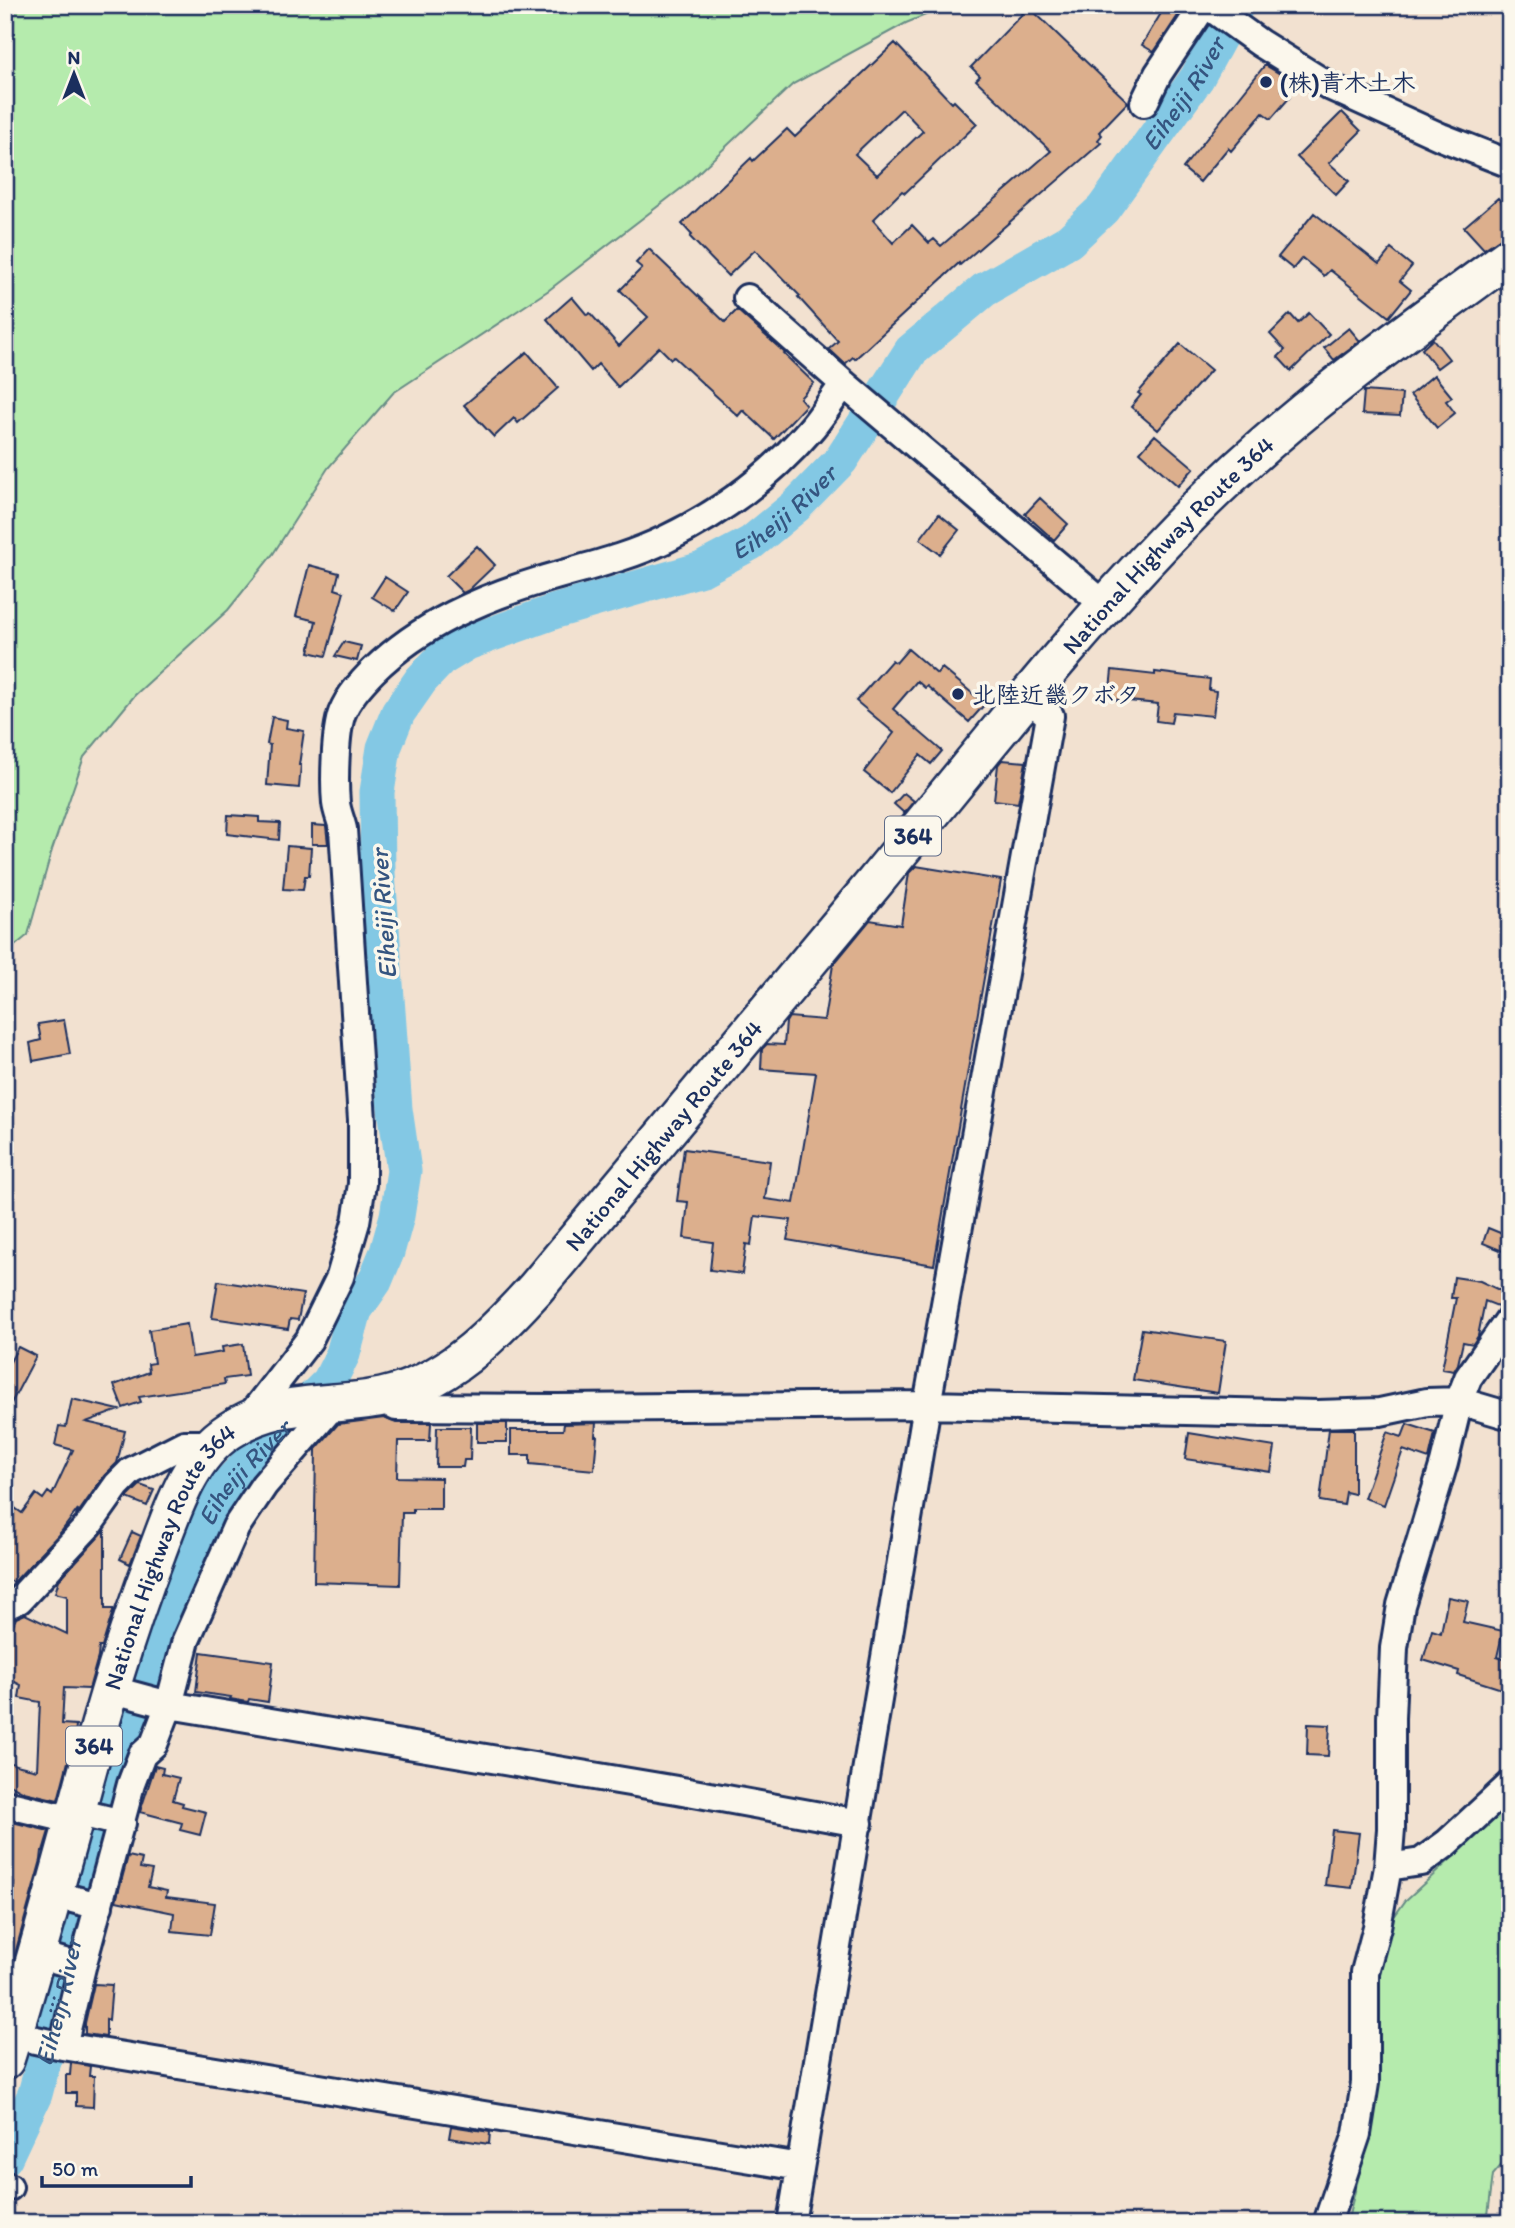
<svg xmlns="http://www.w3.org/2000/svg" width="1515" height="2228" font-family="Itim,'Klee One',sans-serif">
  <rect width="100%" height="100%" fill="#f2e1d0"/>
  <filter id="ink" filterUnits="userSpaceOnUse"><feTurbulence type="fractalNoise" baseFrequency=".0143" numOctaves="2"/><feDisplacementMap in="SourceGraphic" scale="14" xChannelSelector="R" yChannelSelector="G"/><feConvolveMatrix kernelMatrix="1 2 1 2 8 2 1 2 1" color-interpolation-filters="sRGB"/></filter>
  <g filter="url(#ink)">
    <path fill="#b5ebad" stroke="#688d86" stroke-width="2" d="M 5,5 L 950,5 L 906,23 L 793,84 L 683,187 L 549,290 L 393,393 L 328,468 L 273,554 L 228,610 L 135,695 L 84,757 L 52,850 L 28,935 L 5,954 Z
      M 1510,1805 L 1510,2155 L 1493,2175 L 1487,2223 L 1347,2223 L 1369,2135 L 1377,2031 L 1379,1977 L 1391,1921 L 1406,1900 Z"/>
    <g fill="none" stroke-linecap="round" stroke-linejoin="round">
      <path stroke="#83c8e4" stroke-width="35" id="s1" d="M 5,2158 L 35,2094 L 63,1989 L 84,1883 L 98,1832 L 135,1741 L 164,1623 L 187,1557 L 221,1492 L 270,1440 L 329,1382 L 343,1354 L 355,1310 L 375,1281 L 387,1252 L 397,1216 L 404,1171 L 395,1109 L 378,873 L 377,792 L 384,748 L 398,713 L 421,680 L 441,659 L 467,643 L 556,611 L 702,569 L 751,543 L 796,506 L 841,460 L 911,351 L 984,290 L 1069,241 L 1103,209 L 1197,78 L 1237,5"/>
    </g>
    <path fill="#dcaf8d" stroke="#1b2f5e" stroke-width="2" fill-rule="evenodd" d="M 1166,5 L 1172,5 L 1181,11 L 1154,52 L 1142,45 Z
      M 1029,7 L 1128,102 L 1099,132 L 1102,135 L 1098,140 L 1101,143 L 960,265 L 959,263 L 855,359 L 853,357 L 845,364 L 829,349 L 838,341 L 798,297 L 800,296 L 755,250 L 728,276 L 690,237 L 692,235 L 682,224 L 751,158 L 753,161 L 787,129 L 795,137 L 895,43 L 952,103 L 954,101 L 977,124 L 905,193 L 902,191 L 873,220 L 893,243 L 912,225 L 929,243 L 934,239 L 941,246 L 1051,151 L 976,80 L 980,76 L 971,67 ZM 902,109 L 923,131 L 877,175 L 855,154 Z
      M 1265,65 L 1290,80 L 1282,90 L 1290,97 L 1271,119 L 1263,113 L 1231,151 L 1228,148 L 1200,182 L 1183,168 Z
      M 1342,112 L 1361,131 L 1329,163 L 1349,181 L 1336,195 L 1297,157 Z
      M 1498,198 L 1510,211 L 1510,232 L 1484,249 L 1464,227 Z
      M 1314,213 L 1379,264 L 1391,249 L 1412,266 L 1400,281 L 1411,290 L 1389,317 L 1330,270 L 1324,276 L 1302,258 L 1293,269 L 1278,257 Z
      M 649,249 L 725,322 L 737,310 L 785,353 L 784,354 L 814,383 L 800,398 L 806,405 L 774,439 L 743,410 L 738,416 L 674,357 L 671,359 L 659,347 L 618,387 L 598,364 L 591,371 L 547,319 L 572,297 L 587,315 L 590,313 L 619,346 L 648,317 L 620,290 L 642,268 L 636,263 Z
      M 1309,313 L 1329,334 L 1291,371 L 1278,357 L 1285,350 L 1270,334 L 1290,314 L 1298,323 Z
      M 1349,328 L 1360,341 L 1334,360 L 1324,348 Z
      M 1433,339 L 1449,359 L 1437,368 L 1422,349 Z
      M 1180,344 L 1211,370 L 1158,430 L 1131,407 L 1141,395 L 1138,393 Z
      M 527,352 L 558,388 L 518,423 L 514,418 L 494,437 L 464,405 Z
      M 1434,375 L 1452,397 L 1446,401 L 1455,413 L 1437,428 L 1410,395 Z
      M 1364,391 L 1402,394 L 1400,416 L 1362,414 Z
      M 1155,435 L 1194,468 L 1178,486 L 1140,452 Z
      M 1040,498 L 1068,524 L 1054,540 L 1025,514 Z
      M 939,514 L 959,530 L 940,554 L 920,539 Z
      M 477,546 L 495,565 L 469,590 L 463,593 L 446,576 Z
      M 309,565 L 339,573 L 335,589 L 344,592 L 326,656 L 309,652 L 316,621 L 296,616 Z
      M 385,577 L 408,592 L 395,611 L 372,597 Z
      M 344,642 L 361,646 L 357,661 L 335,656 Z
      M 908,649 L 937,674 L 942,668 L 985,704 L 969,722 L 927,686 L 925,688 L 917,681 L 893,709 L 942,751 L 931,764 L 920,755 L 890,793 L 864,772 L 894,733 L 856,701 L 892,660 L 896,663 Z
      M 1112,670 L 1155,675 L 1155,672 L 1210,679 L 1209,690 L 1216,691 L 1213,716 L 1173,712 L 1171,723 L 1156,721 L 1158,704 L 1109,699 Z
      M 272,717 L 287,720 L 286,728 L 304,731 L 299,765 L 301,765 L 299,788 L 267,785 L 270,745 L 267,744 Z
      M 1002,760 L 1026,762 L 1018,803 L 994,800 L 998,765 Z
      M 904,793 L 914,801 L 904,813 L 894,804 Z
      M 228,815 L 259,817 L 259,822 L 280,823 L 279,840 L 227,834 Z
      M 312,825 L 326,826 L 328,844 L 312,844 Z
      M 287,846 L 311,848 L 309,876 L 305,876 L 303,890 L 283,889 Z
      M 916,866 L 1001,880 L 934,1265 L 787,1240 L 791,1220 L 755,1216 L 751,1245 L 746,1244 L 742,1274 L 710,1270 L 713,1242 L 684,1238 L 688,1202 L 677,1201 L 684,1149 L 770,1161 L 765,1199 L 794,1203 L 816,1073 L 761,1069 L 762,1049 L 767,1044 L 784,1045 L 786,1022 L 789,1017 L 824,1020 L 833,965 L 870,920 L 901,925 L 909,873 Z
      M 64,1020 L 70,1054 L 33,1061 L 30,1043 L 41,1040 L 38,1024 Z
      M 1488,1228 L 1510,1237 L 1510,1254 L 1483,1243 Z
      M 1454,1277 L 1480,1281 L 1510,1295 L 1510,1303 L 1500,1307 L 1485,1301 L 1478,1336 L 1473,1344 L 1463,1342 L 1458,1364 L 1454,1371 L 1442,1369 L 1456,1298 L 1451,1298 Z
      M 218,1281 L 303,1294 L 298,1320 L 290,1319 L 288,1329 L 212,1318 Z
      M 187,1324 L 192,1357 L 223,1352 L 222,1347 L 243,1344 L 247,1376 L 224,1379 L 225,1384 L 139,1397 L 141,1402 L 123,1408 L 114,1385 L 149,1372 L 148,1364 L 154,1363 L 149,1330 Z
      M 1142,1329 L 1226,1341 L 1218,1393 L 1133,1380 Z
      M 18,1347 L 36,1356 L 5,1415 L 5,1371 Z
      M 72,1399 L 119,1410 L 86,1422 L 125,1431 L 117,1463 L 104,1476 L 76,1516 L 78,1509 L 61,1532 L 14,1582 L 5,1580 L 5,1501 L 22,1513 L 36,1494 L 43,1499 L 48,1492 L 52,1495 L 73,1450 L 55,1445 L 59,1426 L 66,1427 Z
      M 384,1418 L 396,1423 L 431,1423 L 430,1441 L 398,1441 L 397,1477 L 441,1478 L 441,1509 L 413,1509 L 413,1513 L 402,1513 L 400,1585 L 314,1582 L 316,1449 L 338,1424 Z
      M 477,1423 L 507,1423 L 507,1442 L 477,1442 Z
      M 596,1423 L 595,1436 L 597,1436 L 594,1470 L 530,1464 L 530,1455 L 511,1455 L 511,1430 L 563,1430 L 564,1424 Z
      M 1407,1424 L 1435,1433 L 1429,1459 L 1403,1450 L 1384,1505 L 1364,1498 L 1387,1432 L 1402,1437 Z
      M 437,1427 L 471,1427 L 470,1460 L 464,1460 L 463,1467 L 436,1467 Z
      M 1329,1429 L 1354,1429 L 1354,1494 L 1346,1492 L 1344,1505 L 1320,1501 Z
      M 1189,1433 L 1275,1447 L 1271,1472 L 1185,1459 Z
      M 140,1485 L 154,1490 L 147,1506 L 127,1498 Z
      M 104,1531 L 105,1531 L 105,1609 L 113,1609 L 113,1611 L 102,1647 L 99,1647 L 98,1657 L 89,1689 L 64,1688 L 62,1724 L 76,1725 L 75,1735 L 58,1800 L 24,1792 L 5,1782 L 5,1760 L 16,1765 L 37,1770 L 40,1702 L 19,1698 L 21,1685 L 5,1677 L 5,1643 L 16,1618 L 25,1614 L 67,1634 L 67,1596 L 55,1593 L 59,1580 Z
      M 132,1532 L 141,1536 L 130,1564 L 120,1559 Z
      M 1448,1597 L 1468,1601 L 1463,1622 L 1503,1631 L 1497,1657 L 1510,1661 L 1510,1674 L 1505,1690 L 1458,1675 L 1459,1671 L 1423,1660 L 1432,1630 L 1441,1633 Z
      M 201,1652 L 273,1662 L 268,1702 L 249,1699 L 248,1702 L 230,1699 L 231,1697 L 196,1692 Z
      M 1308,1724 L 1330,1725 L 1328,1756 L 1307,1755 Z
      M 155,1766 L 163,1768 L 162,1774 L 179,1778 L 173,1800 L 183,1803 L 182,1806 L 206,1812 L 200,1835 L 180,1830 L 182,1823 L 140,1812 Z
      M 8,1821 L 49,1831 L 43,1851 L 42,1851 L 41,1860 L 6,1986 L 5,1924 L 12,1903 L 14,1883 L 5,1883 Z
      M 1332,1830 L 1359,1833 L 1352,1888 L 1325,1885 Z
      M 128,1856 L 142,1859 L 140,1868 L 152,1870 L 148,1887 L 167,1891 L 166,1897 L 215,1903 L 210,1935 L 172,1931 L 174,1913 L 116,1901 Z
      M 94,1984 L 112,1985 L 109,2020 L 106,2019 L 106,2037 L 85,2034 L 85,2023 Z
      M 71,2063 L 90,2066 L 89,2076 L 94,2076 L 93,2107 L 76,2106 L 76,2093 L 66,2093 L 66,2075 L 70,2075 Z
      M 451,2126 L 490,2132 L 489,2144 L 449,2138 Z"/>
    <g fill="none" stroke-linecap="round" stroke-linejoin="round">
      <defs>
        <path id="minor" d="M 1207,5 L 1260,43 L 1329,86 L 1441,137 L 1510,164
          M 1144,103 L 1158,74 L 1204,5
          M 747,298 L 844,384 L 1106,606
          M 380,1397 L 396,1407 L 557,1408 L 927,1405 L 1318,1414 L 1380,1412 L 1427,1402 L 1459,1401 L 1510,1416
          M 248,1419 L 309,1340 L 340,1277 L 356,1222 L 362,1184 L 362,1120 L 343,829 C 341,820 337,812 336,803 C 334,782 335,732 342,713 C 349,696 361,683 373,671 C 421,624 482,598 545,579 C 586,567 627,558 666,539 C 720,513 770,476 809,431 C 822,417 832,399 844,384
          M 5,1606 L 19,1600 L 88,1526 L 117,1485 L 131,1471 L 184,1444 L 212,1444
          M 110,1689 L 169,1705 L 677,1790 L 859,1823
          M 5,1804 L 73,1820
          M 76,1812 L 122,1823
          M 1388,1867 L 1421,1862 L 1447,1843 L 1510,1785
          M 53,1894 L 99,1906
          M 36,1954 L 82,1967
          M 13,2035 L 63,2046 L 800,2167
          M 63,2046 L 82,1967 L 131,1784 L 142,1755 L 154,1744 L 169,1705 L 186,1640 L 236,1527 L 264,1485 L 336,1402
          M 5,2185 L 9,2187
          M 791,2223 L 927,1405 L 1050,716 L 1026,697
          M 1327,2223 L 1357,2134 L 1365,2083 L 1365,1972 L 1377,1927 L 1388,1867 L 1391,1829 L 1391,1718 L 1394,1648 L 1401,1605 L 1444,1463 L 1459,1401 L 1468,1378 L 1510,1318"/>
        <g id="highway">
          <path id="s2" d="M 5,2060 C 32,1976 54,1890 78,1805 C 101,1719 125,1635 157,1552 C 173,1510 189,1457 229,1431 C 277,1398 328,1408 382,1397 C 447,1383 492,1336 535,1289 C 647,1153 762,1018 875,882 C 978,757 1078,628 1192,513 C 1288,416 1400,336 1510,256"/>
        </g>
      </defs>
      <use href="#minor" stroke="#1b2f5e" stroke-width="32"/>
      <use href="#highway" stroke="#1b2f5e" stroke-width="42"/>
      <use href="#minor" stroke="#fbf7ec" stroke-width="26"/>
      <use href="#highway" stroke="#fbf7ec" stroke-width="37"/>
    </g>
  </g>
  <g fill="#1b2f5e" stroke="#fbf7ec" stroke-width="2.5">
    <circle cx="1266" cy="82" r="7"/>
    <circle cx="958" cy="694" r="7"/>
  </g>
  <g text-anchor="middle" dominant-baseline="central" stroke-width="7" stroke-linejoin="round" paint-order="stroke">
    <g fill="#fbf7ec" stroke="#5e6b89" stroke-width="2">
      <rect x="885" y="816.5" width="56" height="39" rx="5"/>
      <rect x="66" y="1726.5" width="56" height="39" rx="5"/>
    </g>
    <g font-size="23" font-weight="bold" fill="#1b2f5e">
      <text x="913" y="836">364</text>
      <text x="94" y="1746">364</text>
    </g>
    <g font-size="24" font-weight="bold" fill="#1b2f5e" stroke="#fbf7ec" text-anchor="start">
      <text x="1280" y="82">(株)青木土木</text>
      <text x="972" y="694">北陸近畿クボタ</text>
    </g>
    <g font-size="24" fill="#1b2f5e" stroke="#fbf7ec">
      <text stroke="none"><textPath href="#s2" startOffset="2000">National Highway Route 364</textPath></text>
      <text stroke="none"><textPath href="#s2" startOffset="1223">National Highway Route 364</textPath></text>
      <text stroke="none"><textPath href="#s2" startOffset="532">National Highway Route 364</textPath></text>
    </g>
    <g font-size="26" font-style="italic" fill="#355580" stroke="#fbf7ec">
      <text stroke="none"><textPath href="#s1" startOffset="2581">Eiheiji River</textPath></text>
      <text stroke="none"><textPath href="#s1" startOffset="1993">Eiheiji River</textPath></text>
      <text transform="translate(383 914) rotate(-94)">Eiheiji River</text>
      <text stroke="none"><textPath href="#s1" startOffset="733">Eiheiji River</textPath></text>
      <text stroke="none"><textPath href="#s1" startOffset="166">Eiheiji River</textPath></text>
    </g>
  </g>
  <rect width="1515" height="2228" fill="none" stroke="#fbf7ec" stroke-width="28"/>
  <rect x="14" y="14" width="1487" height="2200" fill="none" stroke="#1b2f5e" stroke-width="2.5" filter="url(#ink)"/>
  <g transform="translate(74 74)" stroke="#fbf7ec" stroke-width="5" paint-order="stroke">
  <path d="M0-5L12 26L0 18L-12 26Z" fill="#1b2f5e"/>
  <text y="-10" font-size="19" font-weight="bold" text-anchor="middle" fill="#1b2f5e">N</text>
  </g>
  <path d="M42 2176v10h149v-10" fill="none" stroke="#1b2f5e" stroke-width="3.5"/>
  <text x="52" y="2176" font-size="21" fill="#1b2f5e" stroke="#fbf7ec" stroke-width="5" paint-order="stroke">50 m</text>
</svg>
